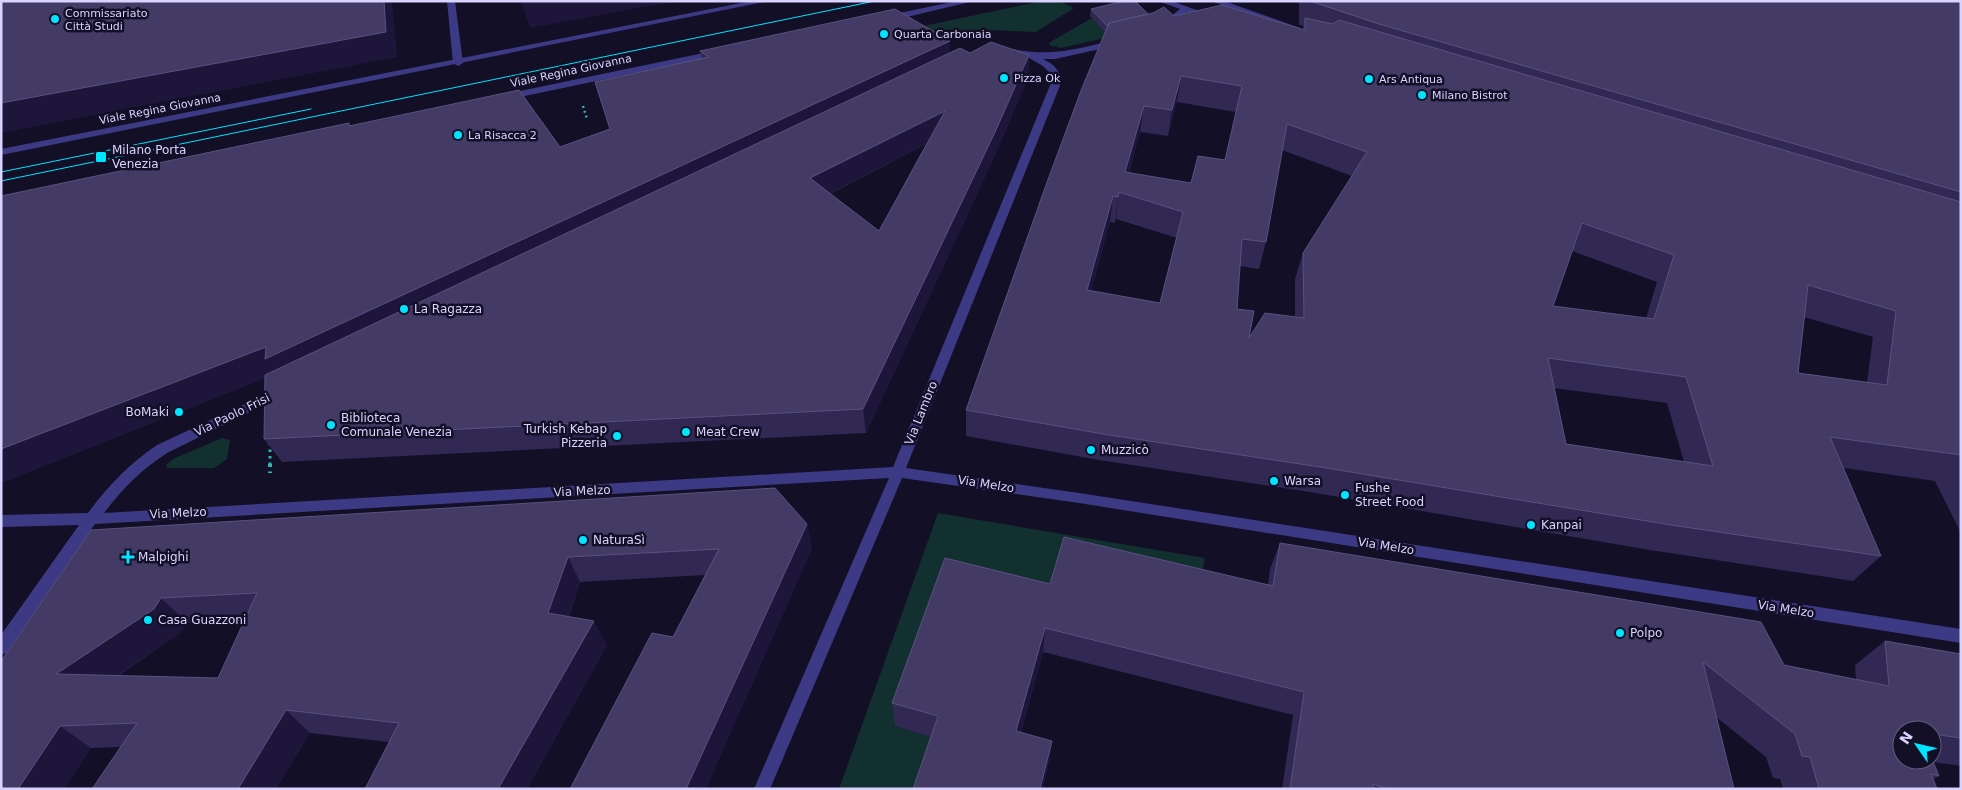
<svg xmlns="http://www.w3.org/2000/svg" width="1962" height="790" font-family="'DejaVu Sans',sans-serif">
  <rect width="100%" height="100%" fill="#130f26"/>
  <path fill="#12302f" d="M 1042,1 L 1059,1 L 1074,8 L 1036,32 L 989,30 L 958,36 L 947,41 L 924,26 Z
    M 1092,18 L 1148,28 L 1061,48 L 1049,45 L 1050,42 Z
    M 222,438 L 230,440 L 227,459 L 214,468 L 167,468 L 166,465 L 173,459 Z
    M 938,513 L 1205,558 L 1197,595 L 1048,609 L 895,726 L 939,739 L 923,789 L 839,789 Z"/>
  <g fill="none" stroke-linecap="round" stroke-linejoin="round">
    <path stroke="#2fb8b0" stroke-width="2.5" stroke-dasharray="2 3" stroke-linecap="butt" d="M 583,106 L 587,119"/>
    <path stroke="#2fb8b0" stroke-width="3" stroke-dasharray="2.5 4" stroke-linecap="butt" d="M 270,443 L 270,465"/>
    <path stroke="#2fb8b0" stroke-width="4" stroke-dasharray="3 4.5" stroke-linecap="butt" d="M 270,464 L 270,473"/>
    <path fill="#3d3a85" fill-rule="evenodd" d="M 447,1 L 455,1 L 463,63 L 458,66 L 453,63 Z
      M 1158,1 L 1171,1 L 1214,16 L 1210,19 L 1187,12 L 1167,28 L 1161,28 L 1161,24 L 1180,9 Z
      M 1211,1 L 1224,1 L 1300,28 L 1293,30 Z
      M 1115,40 L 1118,41 L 1118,45 L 1055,59 L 1043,59 C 1053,64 1061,70 1061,83 L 906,468 L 1079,493 L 1961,629 L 1961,643 L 1079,503 L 902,478 L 770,789 L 754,789 L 889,478 L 95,524 L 6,653 L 1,655 L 1,635 L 79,525 L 1,527 L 1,515 L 88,513 C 108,486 129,464 157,445 L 279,388 L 283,390 L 285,393 L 283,396 L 167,453 C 142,469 122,489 104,513 L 893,467 L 1051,83 L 1051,74 L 1043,66 L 1029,58 L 1008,52 L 1012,49 C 1053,57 1076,49 1115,40 Z"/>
    <path fill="#3d3a85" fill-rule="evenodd" d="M 751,1 L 769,1 L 1,155 L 1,149 Z
      M 957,1 L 974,1 L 890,21 L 886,18 L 890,15 Z
      M 718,50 L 722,53 L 721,55 L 505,100 L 500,97 L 505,94 Z"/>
    <path stroke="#00e5ff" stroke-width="1" d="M 1,172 L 311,109
      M 1,181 L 875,1"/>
  </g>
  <path fill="#312854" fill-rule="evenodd" d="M 1299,1 L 1961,1 L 1961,533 L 1935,481 L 1844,468 L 1881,556 L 1853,581 L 1650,550 L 1310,492 L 1099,460 L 966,436 L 966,410 L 1105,32 L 1090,16 L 1091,9 L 1148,14 L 1303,29 L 1303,26 L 1299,25 ZM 1177,102 L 1236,112 L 1225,160 L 1191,183 L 1129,173 L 1140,132 L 1168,136 ZM 1282,150 L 1352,176 L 1303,253 L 1295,279 L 1295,317 L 1249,338 L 1237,309 L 1240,266 L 1259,269 L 1266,242 ZM 1116,219 L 1177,238 L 1160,303 L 1091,291 L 1110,222 L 1115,223 ZM 1572,251 L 1657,282 L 1646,318 L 1553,306 ZM 1804,317 L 1873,337 L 1867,382 L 1798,373 ZM 1554,388 L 1667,403 L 1684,462 L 1566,444 Z
    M 950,41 L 950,52 L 1029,55 L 1028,78 L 996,153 L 866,433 L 282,462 L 264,439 L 265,378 L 3,482 L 1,482 L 1,196 L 350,126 L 560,147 L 610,129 L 595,82 L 702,59 L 700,51 ZM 926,144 L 879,231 L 830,194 Z
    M 807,524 L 812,549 L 673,637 L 705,575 L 580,582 L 569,617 L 607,645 L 527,789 L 365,789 L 389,742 L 310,733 L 276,789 L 92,789 L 121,747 L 91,748 L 1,789 L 91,530 ZM 245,619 L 218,678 L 118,676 L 180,633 L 187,623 Z
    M 1280,543 L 1784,665 L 1856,680 L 1855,665 L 1885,641 L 1961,654 L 1961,766 L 1933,762 L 1939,776 L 1934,779 L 1937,789 L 1783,789 L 1780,779 L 1773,778 L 1766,757 L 1716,717 L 1734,789 L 1282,789 L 1293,715 L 1043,652 L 1021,733 L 1052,741 L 1049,763 L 931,737 L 895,726 L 892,703 L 1050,584 L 1268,584 L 1270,569 ZM 1902,730 L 1932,730 L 1932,760 Z"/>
  <path fill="#1d163a" d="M 384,1 L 392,1 L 397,57 L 1,133 L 1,103 Z
    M 521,1 L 676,1 L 530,28 Z
    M 950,41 L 950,64 L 276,374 L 3,482 L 1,480 L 1,449 Z
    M 1029,55 L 1028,78 L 996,153 L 866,433 L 863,409 Z
    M 1181,76 L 1177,102 L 1168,136 L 1172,110 Z
    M 1144,106 L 1140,132 L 1123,193 L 1125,172 Z
    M 945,111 L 945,134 L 813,202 L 810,178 Z
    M 1119,192 L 1116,219 L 1115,223 L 1118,197 Z
    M 1113,196 L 1110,222 L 1084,317 L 1087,290 Z
    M 807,524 L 812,549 L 706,789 L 686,789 Z
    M 568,557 L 580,582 L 562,637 L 548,613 Z
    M 161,598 L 187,623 L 180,633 L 86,697 L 56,674 Z
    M 594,621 L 607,645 L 527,789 L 498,789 Z
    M 1045,628 L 1043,652 L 1015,754 L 1016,731 Z
    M 286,710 L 310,733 L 276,789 L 238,789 Z
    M 60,726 L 91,748 L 65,789 L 18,789 Z
    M 1052,741 L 1049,763 L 1043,789 L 1040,789 Z"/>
  <path fill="#433a66" stroke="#5a527e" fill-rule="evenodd" d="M 3,1 L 384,1 L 386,32 L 1,103 L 1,2 Z
    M 1124,1 L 1135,1 L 1148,14 L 1109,23 L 1108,27 L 1091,9 Z
    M 1310,1 L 1961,1 L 1961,192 L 1379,24 Z
    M 1222,5 L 1305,30 L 1305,18 L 1333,24 L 1339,20 L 1961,202 L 1961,455 L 1830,437 L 1881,556 L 1671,525 L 1320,467 L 1103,434 L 966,410 L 1046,185 L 1082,88 L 1109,23 L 1153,13 L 1164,7 L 1174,16 ZM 1181,76 L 1242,86 L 1225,160 L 1198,156 L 1191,183 L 1125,172 L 1144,106 L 1172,110 ZM 1287,124 L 1367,152 L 1303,253 L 1304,318 L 1265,313 L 1249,338 L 1254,311 L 1237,309 L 1242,239 L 1266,242 ZM 1119,192 L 1183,212 L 1160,303 L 1087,290 L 1113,196 L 1118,197 ZM 1582,223 L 1674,255 L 1654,319 L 1553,306 ZM 1808,285 L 1896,311 L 1887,385 L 1798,373 ZM 1548,358 L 1686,377 L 1713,466 L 1566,444 Z
    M 895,9 L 950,41 L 265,359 L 266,347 L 1,449 L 1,196 L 349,123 L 349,126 L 519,90 L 560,147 L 610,129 L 595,82 L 709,57 L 700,51 Z
    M 991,42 L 1029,55 L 996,130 L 863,409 L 264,439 L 265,375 L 960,48 L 970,53 ZM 945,111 L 879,231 L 810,178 Z
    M 775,488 L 807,524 L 686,789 L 570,789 L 652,633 L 673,637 L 719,549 L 568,557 L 548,613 L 594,621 L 498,789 L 365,789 L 399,723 L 286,710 L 238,789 L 92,789 L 137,723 L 60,726 L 18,789 L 1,789 L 1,661 L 91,530 ZM 257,593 L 218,678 L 56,674 L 154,609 L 161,598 Z
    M 1064,537 L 1273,586 L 1280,543 L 1761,622 L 1784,665 L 1889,686 L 1885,641 L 1961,654 L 1961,738 L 1932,734 L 1932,730 L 1902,730 L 1902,760 L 1932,760 L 1932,759 L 1939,776 L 1931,774 L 1937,789 L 1819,789 L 1810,757 L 1802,756 L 1795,734 L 1703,662 L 1734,789 L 1387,789 L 1373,784 L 1373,789 L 1290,789 L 1304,692 L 1045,628 L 1016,731 L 1052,741 L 1040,789 L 913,789 L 938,716 L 892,703 L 945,558 L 1050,584 Z"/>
  <g fill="#00e5ff" stroke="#130f26" stroke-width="2">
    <circle cx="55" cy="19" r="5"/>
    <circle cx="884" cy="34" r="5"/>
    <circle cx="1004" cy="78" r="5"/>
    <circle cx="1369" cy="79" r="5"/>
    <circle cx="1422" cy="95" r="5"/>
    <circle cx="458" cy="135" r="5"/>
    <rect x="95" y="151" width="12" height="12" rx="2.5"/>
    <circle cx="404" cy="309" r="5"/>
    <circle cx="179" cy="412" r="5"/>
    <circle cx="331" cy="425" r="5"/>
    <circle cx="686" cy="432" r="5"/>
    <circle cx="617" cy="436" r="5"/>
    <circle cx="1091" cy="450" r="5"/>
    <circle cx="1274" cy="481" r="5"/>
    <circle cx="1345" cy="495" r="5"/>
    <circle cx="1531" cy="525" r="5"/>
    <circle cx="583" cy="540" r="5"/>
    <path d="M125.5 549.5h5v5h5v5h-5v5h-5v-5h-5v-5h5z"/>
    <circle cx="148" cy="620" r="5"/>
    <circle cx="1620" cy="633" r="5"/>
  </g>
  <g text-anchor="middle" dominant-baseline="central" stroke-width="5" stroke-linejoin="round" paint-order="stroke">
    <g font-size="11" fill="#d9d4ff" stroke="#130f26" text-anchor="start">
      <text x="65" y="13">Commissariato<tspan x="65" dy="13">Città Studi</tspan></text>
      <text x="894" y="34">Quarta Carbonaia</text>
      <text x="1014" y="78">Pizza Ok</text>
      <text x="1379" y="79">Ars Antiqua</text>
      <text x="1432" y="95">Milano Bistrot</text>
      <text x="468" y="135">La Risacca 2</text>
    </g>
    <g font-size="11" fill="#d9d4ff" stroke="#130f26">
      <text transform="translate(571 71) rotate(-12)">Viale Regina Giovanna</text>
      <text transform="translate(160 109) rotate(-11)">Viale Regina Giovanna</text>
    </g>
    <g font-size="12" fill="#d9d4ff" stroke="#130f26" text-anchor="start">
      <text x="112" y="150">Milano Porta<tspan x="112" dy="14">Venezia</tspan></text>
      <text x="414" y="309">La Ragazza</text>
      <text x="169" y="412" text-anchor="end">BoMaki</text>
      <text x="341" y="418">Biblioteca<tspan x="341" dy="14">Comunale Venezia</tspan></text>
      <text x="607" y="429" text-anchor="end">Turkish Kebap<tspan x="607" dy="14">Pizzeria</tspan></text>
      <text x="696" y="432">Meat Crew</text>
      <text x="1101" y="450">Muzzicò</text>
      <text x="1284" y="481">Warsa</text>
      <text x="1355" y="488">Fushe<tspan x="1355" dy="14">Street Food</tspan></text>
      <text x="1541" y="525">Kanpai</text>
      <text x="593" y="540">NaturaSì</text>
      <text x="138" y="557">Malpighi</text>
      <text x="158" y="620">Casa Guazzoni</text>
      <text x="1630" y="633">Polpo</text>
    </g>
    <g font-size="12" fill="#d9d4ff" stroke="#130f26">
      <text transform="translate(921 413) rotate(-68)">Via Lambro</text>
      <text transform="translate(232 415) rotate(-26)">Via Paolo Frisi</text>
      <text transform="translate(986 484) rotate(9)">Via Melzo</text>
      <text transform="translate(582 491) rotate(-3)">Via Melzo</text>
      <text transform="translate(178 513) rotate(-3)">Via Melzo</text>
      <text transform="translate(1386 546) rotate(9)">Via Melzo</text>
      <text transform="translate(1786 609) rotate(9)">Via Melzo</text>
    </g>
  </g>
  <rect width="1962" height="790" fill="none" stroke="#d9d4ff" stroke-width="5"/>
  <g transform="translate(1917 745) rotate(304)"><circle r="24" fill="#130f26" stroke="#625e7d"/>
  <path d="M0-4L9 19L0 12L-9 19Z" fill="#00e5ff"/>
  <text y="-8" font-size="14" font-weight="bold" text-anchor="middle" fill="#d9d4ff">N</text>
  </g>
</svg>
